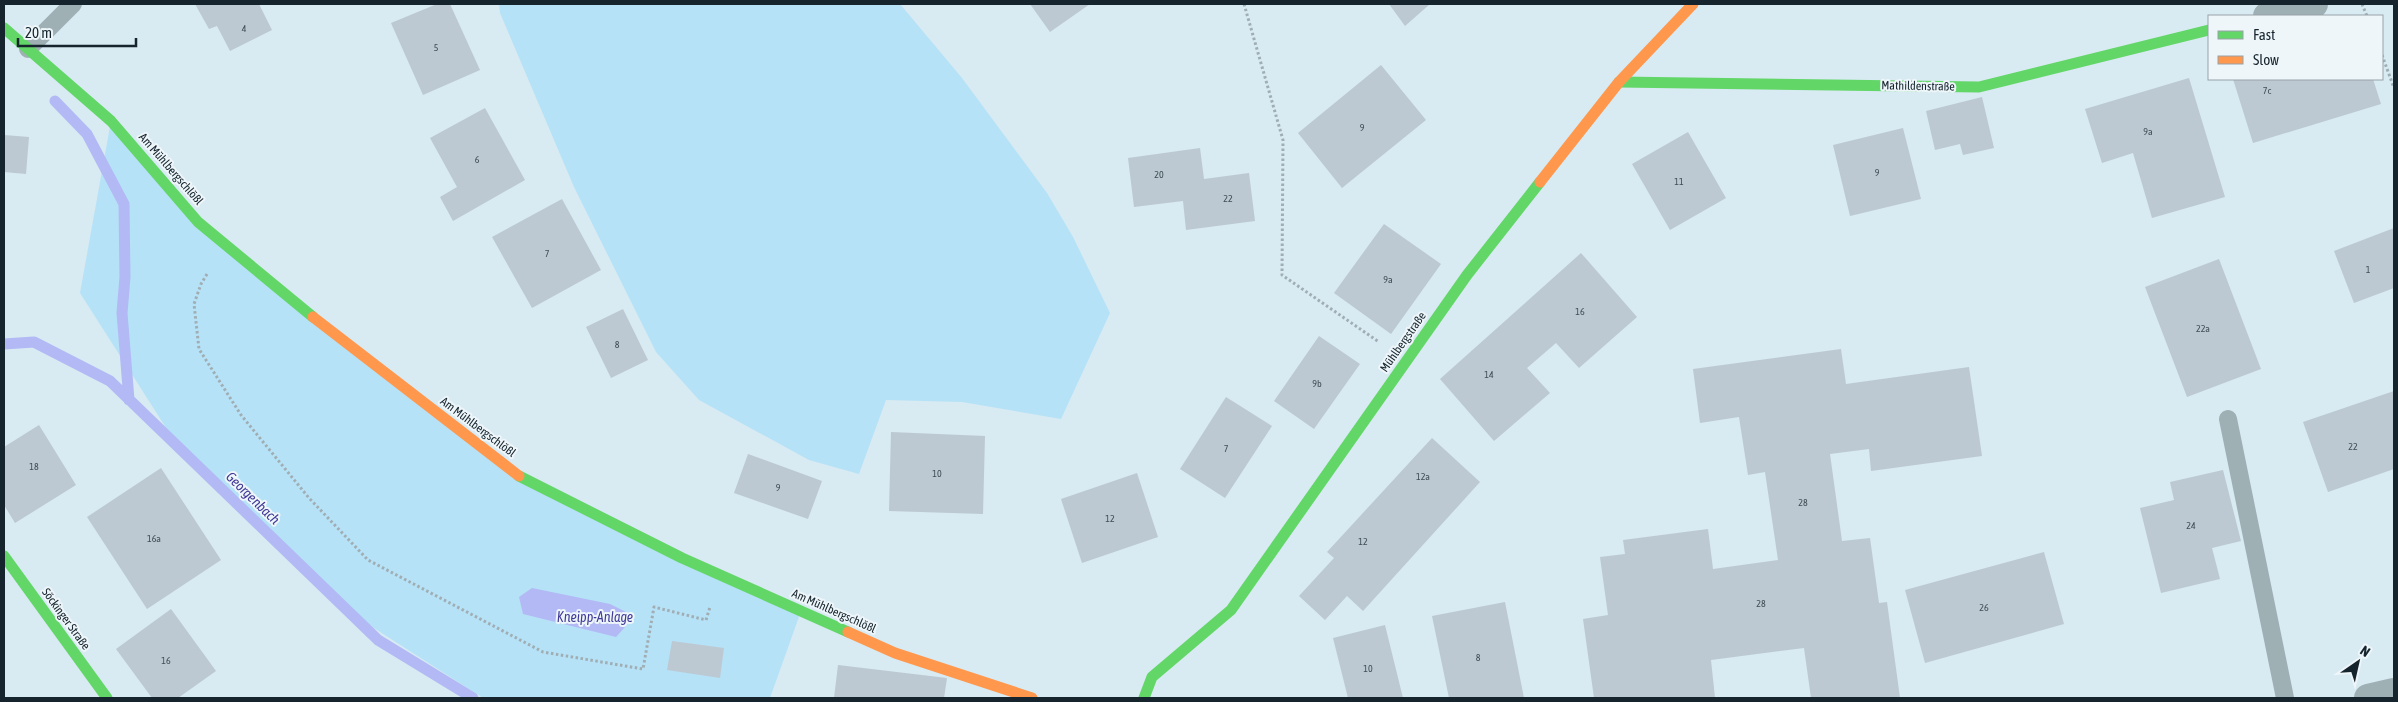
<svg xmlns="http://www.w3.org/2000/svg" width="2398" height="702" font-family="'Asap Condensed',sans-serif">
  <rect width="100%" height="100%" fill="#d8eaf2"/>
  <path fill="#b6e2f7" d="M 499,4 L 900,4 L 962,78 L 1047,193 L 1073,237 L 1110,313 L 1061,419 L 962,402 L 886,400 L 859,474 L 809,460 L 699,400 L 656,352 L 574,187 L 500,13 Z
    M 111,121 L 198,222 L 524,480 L 801,611 L 770,698 L 483,698 L 338,605 L 184,456 L 80,293 Z"/>
  <path fill="#b2b9f5" d="M 532,588 L 610,604 L 626,612 L 626,626 L 616,637 L 523,614 L 519,597 Z"/>
  <g fill="none" stroke-linecap="round" stroke-linejoin="round">
    <path stroke="#b2b9f5" stroke-width="11" d="M 55,101 L 87,134 L 124,204 L 125,277 L 122,313 L 129,400
      M 4,344 L 34,342 L 110,381 L 378,640 L 473,698"/>
  </g>
  <path fill="#bcc9d2" d="M 195,4 L 259,4 L 272,30 L 230,51 L 217,26 L 209,29 Z
    M 437,4 L 450,4 L 480,70 L 423,95 L 391,23 Z
    M 1030,4 L 1090,4 L 1050,32 Z
    M 1389,4 L 1430,4 L 1405,26 Z
    M 1381,65 L 1426,120 L 1342,188 L 1298,133 Z
    M 2189,78 L 2225,197 L 2152,218 L 2133,153 L 2102,163 L 2085,109 Z
    M 2233,79 L 2373,79 L 2381,104 L 2253,143 Z
    M 1982,97 L 1994,148 L 1963,155 L 1960,144 L 1935,150 L 1926,111 Z
    M 485,108 L 525,180 L 453,221 L 440,197 L 457,187 L 430,138 Z
    M 1903,128 L 1921,199 L 1850,216 L 1833,145 Z
    M 1688,132 L 1726,198 L 1670,230 L 1632,164 Z
    M 4,135 L 29,137 L 26,174 L 4,172 Z
    M 1200,148 L 1204,179 L 1249,173 L 1255,221 L 1186,230 L 1183,201 L 1134,207 L 1128,158 Z
    M 562,199 L 601,270 L 532,308 L 492,237 Z
    M 1384,224 L 1441,264 L 1391,334 L 1334,293 Z
    M 2394,228 L 2394,288 L 2354,303 L 2334,251 Z
    M 1581,253 L 1637,317 L 1579,368 L 1556,343 L 1527,368 L 1550,393 L 1494,441 L 1440,379 Z
    M 2219,259 L 2261,369 L 2187,397 L 2145,287 Z
    M 623,309 L 648,360 L 611,378 L 586,327 Z
    M 1319,336 L 1360,364 L 1314,429 L 1274,401 Z
    M 1841,349 L 1846,384 L 1969,367 L 1982,456 L 1871,471 L 1869,449 L 1830,454 L 1842,541 L 1870,538 L 1879,603 L 1887,602 L 1900,698 L 1811,698 L 1804,648 L 1711,660 L 1715,698 L 1594,698 L 1583,619 L 1608,615 L 1600,557 L 1625,554 L 1623,540 L 1708,529 L 1713,569 L 1778,560 L 1765,472 L 1748,475 L 1739,417 L 1700,423 L 1693,369 Z
    M 2394,391 L 2394,469 L 2328,492 L 2303,422 Z
    M 1226,397 L 1272,426 L 1225,498 L 1180,469 Z
    M 39,425 L 76,485 L 15,523 L 4,505 L 4,447 Z
    M 891,432 L 985,436 L 983,514 L 889,511 Z
    M 1432,438 L 1480,482 L 1363,611 L 1347,596 L 1325,620 L 1299,596 L 1334,558 L 1327,552 Z
    M 748,454 L 822,481 L 808,519 L 734,493 Z
    M 161,468 L 221,560 L 147,609 L 87,517 Z
    M 2223,470 L 2241,541 L 2212,548 L 2220,579 L 2161,593 L 2140,508 L 2174,500 L 2170,482 Z
    M 1137,473 L 1158,537 L 1082,563 L 1061,499 Z
    M 2044,552 L 2064,624 L 1925,663 L 1905,590 Z
    M 1505,602 L 1524,698 L 1449,698 L 1432,616 Z
    M 171,609 L 216,671 L 178,698 L 152,698 L 116,649 Z
    M 1385,625 L 1403,698 L 1348,698 L 1333,638 Z
    M 672,641 L 724,648 L 720,678 L 667,670 Z
    M 838,665 L 947,678 L 944,698 L 834,698 Z"/>
  <g fill="none" stroke-linecap="round" stroke-linejoin="round">
    <path stroke="#a0aeb4" stroke-width="3" stroke-dasharray="2.5 2.5" stroke-linecap="butt" d="M 1244,4 L 1283,140 L 1282,275 L 1379,342
      M 2362,4 L 2367,16
      M 2382,55 L 2394,88
      M 207,274 L 201,284 L 194,304 L 199,349 L 241,415 L 309,498 L 368,560 L 543,652 L 643,669 L 654,607 L 706,620 L 710,607"/>
    <path stroke="#9fb0b4" stroke-width="18" d="M 28,49 L 73,4
      M 2228,419 L 2285,698"/>
    <path stroke="#9fb0b4" stroke-width="28" d="M 2267,16 L 2314,4
      M 2368,698 L 2394,692"/>
    <path stroke="#63d668" stroke-width="11" d="M 4,28 L 111,121 L 198,222 L 313,317
      M 1619,82 L 1979,87 L 2209,30
      M 519,476 L 682,558 L 848,632
      M 4,556 L 107,698
      M 1144,698 L 1152,677 L 1231,610 L 1467,275 L 1540,182"/>
    <path stroke="#ff974d" stroke-width="11" d="M 1540,182 L 1619,82 L 1693,4
      M 313,317 L 519,476
      M 848,632 L 895,653 L 1032,698"/>
  </g>
  <g text-anchor="middle" dominant-baseline="central" stroke-width="4" stroke-linejoin="round" paint-order="stroke">
    <g font-size="10" fill="#404e56">
      <text x="244" y="28">4</text>
      <text x="436" y="47">5</text>
      <text x="2267" y="90">7c</text>
      <text x="1362" y="127">9</text>
      <text x="2148" y="131">9a</text>
      <text x="477" y="159">6</text>
      <text x="1877" y="172">9</text>
      <text x="1159" y="174">20</text>
      <text x="1679" y="181">11</text>
      <text x="1228" y="198">22</text>
      <text x="547" y="253">7</text>
      <text x="2368" y="269">1</text>
      <text x="1388" y="279">9a</text>
      <text x="1580" y="311">16</text>
      <text x="2203" y="328">22a</text>
      <text x="617" y="344">8</text>
      <text x="1489" y="374">14</text>
      <text x="1317" y="383">9b</text>
      <text x="2353" y="446">22</text>
      <text x="1226" y="448">7</text>
      <text x="34" y="466">18</text>
      <text x="937" y="473">10</text>
      <text x="1423" y="476">12a</text>
      <text x="778" y="487">9</text>
      <text x="1803" y="502">28</text>
      <text x="1110" y="518">12</text>
      <text x="2191" y="525">24</text>
      <text x="154" y="538">16a</text>
      <text x="1363" y="541">12</text>
      <text x="1761" y="603">28</text>
      <text x="1984" y="607">26</text>
      <text x="1478" y="657">8</text>
      <text x="166" y="660">16</text>
      <text x="1368" y="668">10</text>
    </g>
    <g font-size="12" fill="#16252d" stroke="#eef6fa">
      <text transform="translate(1918 86) rotate(1)">Mathildenstraße</text>
      <text transform="translate(171 169) rotate(49)">Am Mühlbergschlößl</text>
      <text transform="translate(1403 342) rotate(-55)">Mühlbergstraße</text>
      <text transform="translate(478 427) rotate(37)">Am Mühlbergschlößl</text>
      <text transform="translate(834 611) rotate(24)">Am Mühlbergschlößl</text>
      <text transform="translate(66 619) rotate(54)">Söckinger Straße</text>
    </g>
    <g font-size="14" font-style="italic" fill="#423a98" stroke="#eef6fa">
      <text transform="translate(253 498) rotate(44)">Georgenbach</text>
      <text x="595" y="617">Kneipp-Anlage</text>
    </g>
  </g>
  <rect width="2398" height="702" fill="none" stroke="#16252d" stroke-width="10"/>
  <rect x="2208" y="15" width="175" height="65" fill="#eef6fa" stroke="#98a2a8"/>
  <rect x="2218" y="31" width="25" height="8" fill="#63d668" stroke="#98a2a8"/>
  <text x="2253" y="40" font-size="15" fill="#16252d">Fast</text>
  <rect x="2218" y="56" width="25" height="8" fill="#ff974d" stroke="#98a2a8"/>
  <text x="2253" y="65" font-size="15" fill="#16252d">Slow</text>
  <g transform="translate(2358 662) rotate(34)" stroke="#eef6fa" stroke-width="4" paint-order="stroke">
  <path d="M0-4L9 19L0 12L-9 19Z" fill="#16252d"/>
  <text y="-8" font-size="14" font-weight="bold" text-anchor="middle" fill="#16252d">N</text>
  </g>
  <path d="M18 38v8h118v-8" fill="none" stroke="#16252d" stroke-width="2.5"/>
  <text x="25" y="38" font-size="15" fill="#16252d" stroke="#eef6fa" stroke-width="4" paint-order="stroke">20 m</text>
</svg>
